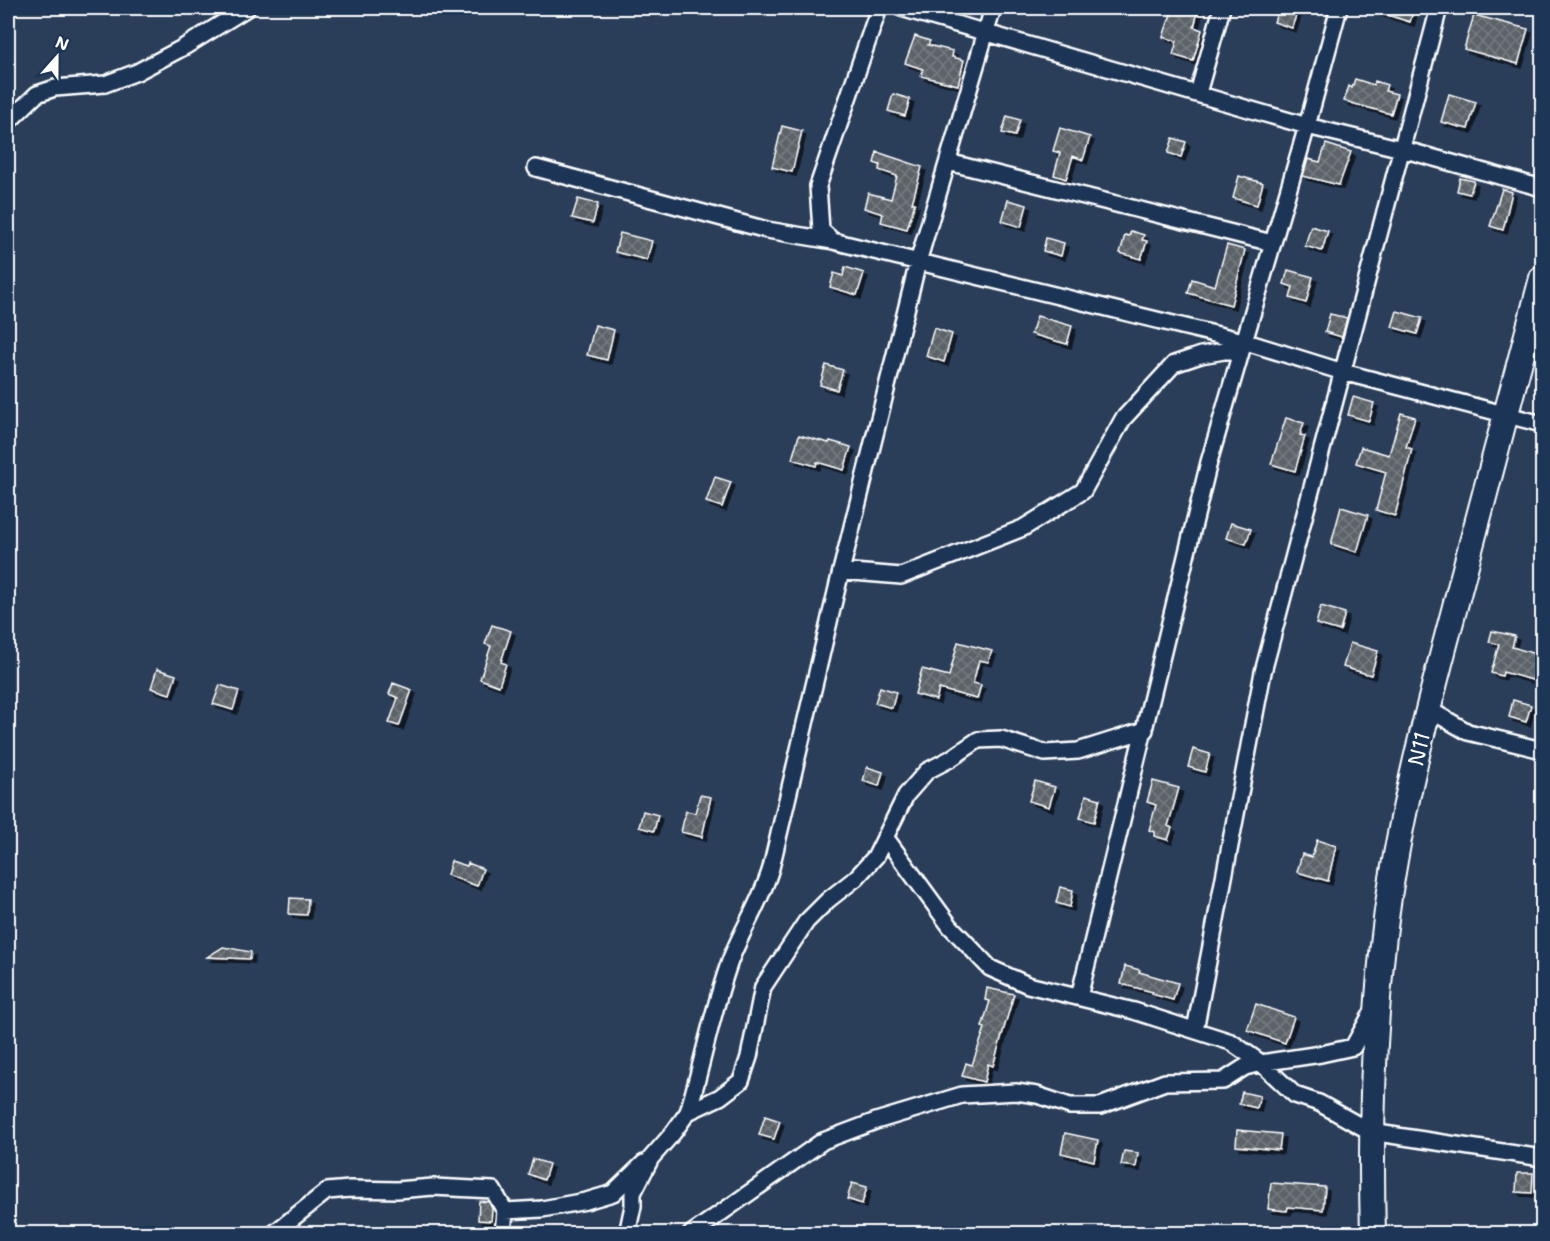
<svg xmlns="http://www.w3.org/2000/svg" width="1550" height="1241" font-family="'Shantell Sans',sans-serif">
  <defs>
    <pattern id="building-cross-hatch" width="8" height="8" patternUnits="userSpaceOnUse" patternTransform="scale(1.5)"><rect width="8" height="8" fill="#5c6368"/><path d="M0 0l8 8M0 8l8-8" fill="none" stroke="#747a7f"/></pattern>
    <filter id="shadow"><feDropShadow dx="4" dy="4" stdDeviation="0" flood-color="#0009"/></filter>
  </defs>
  <rect width="100%" height="100%" fill="#2a3e5a"/>
  <filter id="ink" filterUnits="userSpaceOnUse"><feTurbulence type="fractalNoise" baseFrequency=".0167" numOctaves="2"/><feDisplacementMap in="SourceGraphic" scale="12" xChannelSelector="R" yChannelSelector="G"/><feConvolveMatrix kernelMatrix="1 2 1 2 8 2 1 2 1" color-interpolation-filters="sRGB"/></filter>
  <g filter="url(#ink)">
    <path fill="url(#building-cross-hatch)" stroke="#fff" stroke-width="1.5" filter="url(#shadow)" d="M 1173,8 L 1199,8 L 1194,27 L 1202,30 L 1193,61 L 1173,55 L 1177,41 L 1163,37 Z
      M 1279,8 L 1297,12 L 1292,28 L 1274,22 Z
      M 1371,8 L 1414,8 L 1410,22 L 1371,10 Z
      M 1474,15 L 1528,29 L 1518,64 L 1464,49 Z
      M 915,36 L 930,41 L 928,45 L 953,51 L 952,57 L 964,60 L 958,85 L 921,76 L 923,69 L 905,63 Z
      M 1355,79 L 1374,85 L 1375,81 L 1387,85 L 1385,91 L 1397,94 L 1391,114 L 1344,101 L 1349,86 L 1352,88 Z
      M 893,94 L 910,99 L 905,116 L 888,111 Z
      M 1449,94 L 1476,102 L 1468,129 L 1441,122 Z
      M 1007,116 L 1020,120 L 1015,136 L 1002,133 Z
      M 782,126 L 802,131 L 792,172 L 772,167 Z
      M 1060,128 L 1090,137 L 1083,160 L 1073,156 L 1066,179 L 1054,175 L 1060,153 L 1053,151 Z
      M 1173,138 L 1186,142 L 1181,157 L 1168,153 Z
      M 1326,144 L 1351,152 L 1339,185 L 1303,176 L 1308,159 L 1320,162 Z
      M 877,152 L 922,167 L 912,203 L 915,203 L 907,229 L 881,222 L 883,214 L 864,208 L 868,193 L 891,199 L 897,176 L 879,170 L 880,165 L 874,163 Z
      M 1239,176 L 1263,183 L 1257,205 L 1233,198 Z
      M 1460,178 L 1474,181 L 1470,194 L 1457,191 Z
      M 1502,189 L 1512,192 L 1503,230 L 1490,226 Z
      M 578,199 L 598,204 L 593,223 L 572,218 Z
      M 1008,200 L 1027,205 L 1021,227 L 1002,221 Z
      M 1311,226 L 1328,231 L 1322,251 L 1305,246 Z
      M 1131,231 L 1144,235 L 1142,240 L 1147,241 L 1141,259 L 1120,253 L 1125,235 L 1129,236 Z
      M 620,233 L 652,241 L 647,260 L 615,252 Z
      M 1046,238 L 1064,243 L 1061,256 L 1043,251 Z
      M 1227,245 L 1245,250 L 1231,305 L 1188,293 L 1192,279 L 1215,286 Z
      M 845,267 L 864,273 L 857,295 L 830,287 L 834,273 L 843,276 Z
      M 1288,270 L 1313,277 L 1306,303 L 1290,298 L 1293,287 L 1284,284 Z
      M 1397,311 L 1422,318 L 1417,334 L 1392,327 Z
      M 1330,314 L 1347,318 L 1342,337 L 1325,332 Z
      M 1037,316 L 1072,326 L 1067,344 L 1031,334 Z
      M 595,325 L 614,330 L 607,360 L 587,355 Z
      M 934,328 L 952,334 L 944,362 L 926,356 Z
      M 826,365 L 843,370 L 837,390 L 820,385 Z
      M 1353,397 L 1374,403 L 1369,421 L 1348,415 Z
      M 1401,413 L 1415,417 L 1406,447 L 1412,449 L 1395,516 L 1376,510 L 1386,472 L 1356,463 L 1361,447 L 1389,455 Z
      M 1286,418 L 1304,423 L 1300,435 L 1305,436 L 1295,471 L 1271,464 Z
      M 799,435 L 829,443 L 830,441 L 851,447 L 844,470 L 817,462 L 816,466 L 792,459 Z
      M 715,477 L 731,482 L 722,507 L 706,502 Z
      M 1341,507 L 1368,515 L 1357,552 L 1331,544 Z
      M 1231,523 L 1251,529 L 1246,544 L 1226,538 Z
      M 1321,606 L 1345,613 L 1340,631 L 1316,624 Z
      M 492,625 L 511,631 L 501,662 L 506,664 L 499,686 L 480,679 L 491,646 L 485,644 Z
      M 1492,631 L 1515,636 L 1512,647 L 1542,656 L 1536,681 L 1503,672 L 1502,676 L 1491,673 L 1499,644 L 1489,642 Z
      M 958,642 L 992,651 L 988,662 L 979,660 L 973,683 L 981,685 L 977,699 L 939,689 L 936,700 L 915,694 L 922,669 L 949,676 Z
      M 1350,643 L 1378,651 L 1371,675 L 1343,667 Z
      M 157,669 L 176,675 L 170,694 L 151,688 Z
      M 393,683 L 412,690 L 399,726 L 389,723 L 398,698 L 389,694 Z
      M 220,685 L 239,691 L 233,710 L 213,704 Z
      M 880,687 L 896,692 L 892,708 L 875,703 Z
      M 1513,700 L 1531,705 L 1526,722 L 1509,717 Z
      M 1193,749 L 1210,754 L 1205,772 L 1188,767 Z
      M 867,767 L 883,772 L 879,786 L 863,781 Z
      M 1035,781 L 1055,787 L 1049,807 L 1029,801 Z
      M 1153,781 L 1179,788 L 1168,826 L 1172,828 L 1168,840 L 1154,836 L 1155,832 L 1149,830 L 1156,805 L 1147,802 Z
      M 700,795 L 711,797 L 702,837 L 681,832 L 686,811 L 695,813 Z
      M 1086,795 L 1100,799 L 1094,822 L 1080,818 Z
      M 643,811 L 658,815 L 654,831 L 639,827 Z
      M 1317,840 L 1336,846 L 1328,881 L 1297,872 L 1302,854 L 1312,857 Z
      M 451,861 L 467,866 L 468,863 L 483,869 L 477,886 L 447,875 Z
      M 1060,887 L 1073,890 L 1070,907 L 1056,903 Z
      M 290,898 L 308,899 L 307,915 L 289,914 Z
      M 223,947 L 251,952 L 250,959 L 207,957 Z
      M 1125,966 L 1140,970 L 1139,972 L 1178,983 L 1173,1000 L 1152,994 L 1153,992 L 1121,984 Z
      M 987,988 L 1014,994 L 993,1066 L 988,1064 L 984,1082 L 962,1076 L 966,1063 L 972,1065 L 985,1028 L 982,1027 L 990,1001 L 985,1000 Z
      M 1256,1004 L 1294,1017 L 1285,1043 L 1247,1030 Z
      M 1242,1092 L 1260,1096 L 1257,1108 L 1239,1104 Z
      M 765,1116 L 780,1121 L 774,1139 L 759,1135 Z
      M 1237,1130 L 1281,1134 L 1279,1150 L 1236,1146 Z
      M 1065,1133 L 1098,1140 L 1094,1161 L 1061,1153 Z
      M 1124,1151 L 1138,1153 L 1136,1167 L 1121,1165 Z
      M 533,1159 L 549,1164 L 544,1180 L 528,1174 Z
      M 1517,1173 L 1533,1173 L 1532,1193 L 1516,1192 Z
      M 852,1183 L 867,1187 L 862,1204 L 847,1199 Z
      M 1271,1183 L 1325,1187 L 1323,1210 L 1288,1207 L 1287,1211 L 1268,1209 Z
      M 479,1201 L 489,1202 L 492,1209 L 491,1221 L 478,1220 Z"/>
    <g fill="none" stroke-linecap="round" stroke-linejoin="round">
      <defs>
        <path id="minor" d="M 901,8 L 1307,126 L 1402,149 L 1542,188
          M 1198,93 L 1222,8
          M 8,122 L 37,94 L 55,88 L 105,84 L 137,72 L 184,47 L 247,8
          M 948,162 L 1272,243
          M 536,168 L 767,230 L 833,241 L 1243,341 L 1343,372 L 1542,424
          M 833,241 L 821,230 L 818,186 L 879,8
          M 841,571 L 901,576 L 1023,528 L 1083,491 L 1123,419 L 1174,364 L 1201,355 L 1224,351 L 1240,351
          M 1428,709 L 1468,732 L 1542,750
          M 885,837 L 950,926 L 990,968 L 1028,985 L 1134,1011 L 1231,1042 L 1261,1063 L 1295,1095 L 1319,1103 L 1371,1132 L 1542,1158
          M 1079,997 L 1209,462 L 1307,126 L 1339,8
          M 1195,1030 L 1263,672 L 1439,8
          M 688,1112 C 703,1062 712,1011 730,961 C 742,929 761,902 771,868 L 841,571 L 918,262 L 993,8
          M 505,1211 L 542,1209 L 586,1201 L 613,1193 L 644,1163
          M 273,1234 L 327,1191 L 350,1189 L 397,1190 L 433,1187 L 493,1190 L 505,1211 L 503,1234
          M 627,1234 L 633,1206 L 633,1193 L 651,1158 L 673,1133 L 688,1112 L 720,1097 L 741,1081 L 749,1057 L 763,987 L 806,922 L 828,900 L 856,878 L 876,856 L 906,795 L 927,771 L 950,759 L 978,740 L 1001,739 L 1045,753 L 1078,751 L 1145,730
          M 691,1234 L 823,1141 L 876,1121 L 962,1095 L 1016,1092 L 1037,1095 L 1070,1106 L 1100,1106 L 1165,1082 L 1223,1081 L 1245,1067 L 1261,1063 L 1321,1054 L 1353,1047 L 1373,1011"/>
        <path id="primary" d="M 1373,1234 C 1370,1126 1373,1018 1387,911 C 1401,810 1427,712 1453,614 C 1482,502 1513,390 1542,278"/>
      </defs>
      <use href="#minor" stroke="#fff" stroke-width="20"/>
      <use href="#primary" stroke="#fff" stroke-width="28"/>
      <use href="#minor" stroke="#1d3557" stroke-width="15"/>
      <use href="#primary" stroke="#1d3557" stroke-width="24"/>
    </g>
  </g>
  <g text-anchor="middle" dominant-baseline="central" stroke-width="6" stroke-linejoin="round" paint-order="stroke">
    <g font-size="22" fill="#fff" stroke="#1d3557">
      <text transform="translate(1419 749) rotate(-77)">N11</text>
    </g>
  </g>
  <rect width="1550" height="1241" fill="none" stroke="#1d3557" stroke-width="30"/>
  <rect x="15" y="15" width="1520" height="1211" fill="none" stroke="#fff" stroke-width="2" filter="url(#ink)"/>
  <g transform="translate(57 57) rotate(21)" stroke="#1d3557" stroke-width="4.5" paint-order="stroke">
  <path d="M0-4.5L10 22L0 15L-10 22Z" fill="#ffffff"/>
  <text y="-9" font-size="16" font-weight="bold" text-anchor="middle" fill="#ffffff">N</text>
  </g>
</svg>
